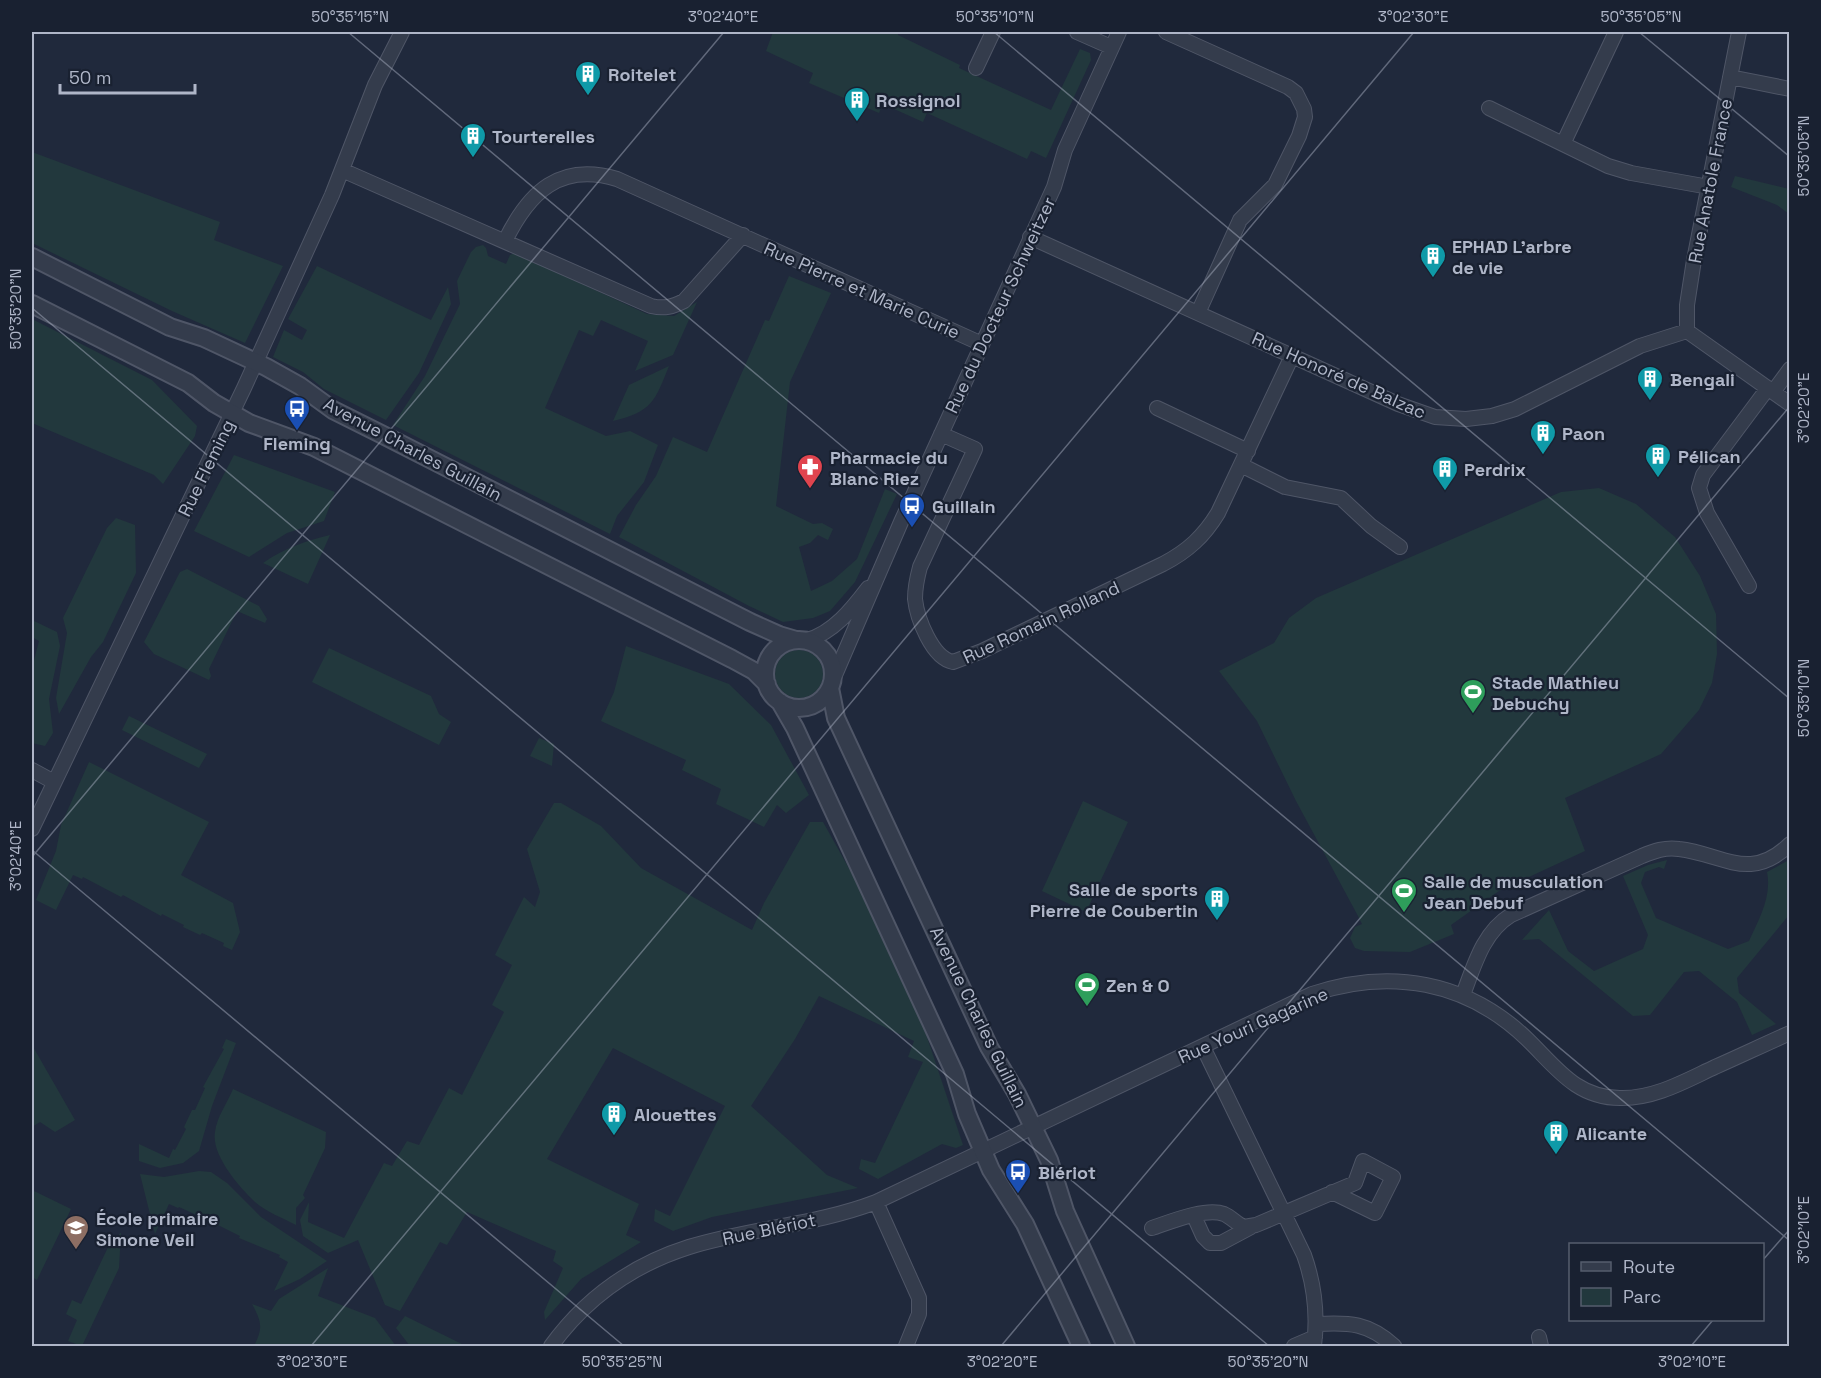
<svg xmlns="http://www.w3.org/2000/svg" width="1821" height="1378" font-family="'Space Grotesk',sans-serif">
  <rect width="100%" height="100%" fill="#20293c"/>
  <path fill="#22383d" d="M 773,32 L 898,32 L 898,35 L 960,65 L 959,68 L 1051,110 L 1080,49 L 1090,53 L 1091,60 L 1046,158 L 1031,151 L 1027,159 L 927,113 L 923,122 L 883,104 L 879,113 L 809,83 L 813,73 L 766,51 Z
    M 32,152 L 220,222 L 214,240 L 283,266 L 245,343 L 172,311 L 32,243 Z
    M 1735,176 L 1789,189 L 1789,214 L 1777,205 L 1731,187 Z
    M 483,245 L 486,248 L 488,256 L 506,264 L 510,255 L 515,253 L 647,314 L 674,316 L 697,302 L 673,355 L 635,371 L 648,341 L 601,320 L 593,336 L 579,330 L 545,408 L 606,436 L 630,431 L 658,445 L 644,482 L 617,516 L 610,534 L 393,425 L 425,376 L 460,304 L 457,281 L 471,252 L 476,247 Z
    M 317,266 L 431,320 L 448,287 L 451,304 L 419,373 L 386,420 L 324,389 L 303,372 L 273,357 L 284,330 L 302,340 L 307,330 L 288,319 Z
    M 789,276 L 831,293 L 790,382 L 776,506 L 813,524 L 822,523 L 833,529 L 828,540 L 818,535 L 810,543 L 799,547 L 811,591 L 832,581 L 857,559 L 885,489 L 897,494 L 855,582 L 830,611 L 813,618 L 783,622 L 749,606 L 619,537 L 636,505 L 656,476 L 673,437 L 707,452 L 765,320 L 769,321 Z
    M 32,319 L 152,380 L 197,426 L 195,436 L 163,484 L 154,475 L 32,423 Z
    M 669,366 C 655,401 652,412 613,421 L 629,385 Z
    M 234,455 L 335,492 L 324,521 L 287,533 L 249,557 L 194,531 Z
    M 1599,488 L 1636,504 L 1675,537 L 1700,576 L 1716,614 L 1717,654 L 1712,683 L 1699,710 L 1661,754 L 1565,798 L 1585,851 L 1499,891 L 1451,925 L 1454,934 L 1410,952 L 1364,951 L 1355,948 L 1350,938 L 1355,927 L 1362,924 L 1358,916 L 1296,801 L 1257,721 L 1219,671 L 1274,643 L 1289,618 L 1316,598 L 1561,492 Z
    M 116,518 L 135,525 L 136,573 L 103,642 L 91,657 L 59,714 L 56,698 L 67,633 L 63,618 L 107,528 Z
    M 330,535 L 308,584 L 263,563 C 284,548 306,541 330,535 Z
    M 187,569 L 259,606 L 267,619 L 265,623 L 237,611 L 209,669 L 211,676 L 209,680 L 154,654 L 144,642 L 180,572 Z
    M 32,620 L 57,632 L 60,646 L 49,699 L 53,733 L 45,746 L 32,743 L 32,668 L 39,641 L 32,637 Z
    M 626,646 L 729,684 L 771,725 L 809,795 L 786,813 L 777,805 L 764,827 L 716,804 L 721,789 L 682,770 L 686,760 L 601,721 L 614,692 Z
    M 329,648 L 431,696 L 439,714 L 451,722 L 439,745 L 312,682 Z
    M775 674a24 24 0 1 1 48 0a24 24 0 1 1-48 0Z
    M 129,716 L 207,754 L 199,768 L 122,730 Z
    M 539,738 L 554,744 L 552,766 L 530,756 Z
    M 89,762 L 209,822 L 181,875 L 233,903 L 240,932 L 232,950 L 223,946 L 224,943 L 202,933 L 200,935 L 183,927 L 184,925 L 162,914 L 161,916 L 123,895 L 121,897 L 83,877 L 82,879 L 73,875 L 56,910 L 36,900 L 56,851 L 61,825 Z
    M 1083,801 L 1128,822 L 1086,912 L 1042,891 Z
    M 554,803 L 561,803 L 601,826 L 641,868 L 752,930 L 764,903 L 810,822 L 823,822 L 869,904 L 924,1028 L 963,1145 L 956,1148 L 942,1144 L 878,1179 L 859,1169 L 861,1159 L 875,1163 L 923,1062 L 908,1057 L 914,1041 L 819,996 L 795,1039 L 751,1106 L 827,1175 L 858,1188 L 712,1217 L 673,1231 L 654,1221 L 655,1209 L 670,1216 L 725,1106 L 613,1048 L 547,1159 L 639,1204 L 626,1235 L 641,1242 L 581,1279 L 545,1320 L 544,1312 L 563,1268 L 553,1261 L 556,1251 L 467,1212 L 447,1245 L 440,1242 L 400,1311 L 385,1305 L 358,1240 L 328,1253 L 303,1236 L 300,1220 L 309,1202 L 308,1222 L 344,1238 L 384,1163 L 392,1166 L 407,1141 L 419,1145 L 449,1088 L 462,1095 L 504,1012 L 492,1005 L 512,965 L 495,955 L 524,897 L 535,907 L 540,892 L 527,849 Z
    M 1667,860 L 1664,869 L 1659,867 L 1645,872 L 1641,883 L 1656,918 L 1728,949 L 1749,941 C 1759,919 1772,897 1767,872 L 1789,860 L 1789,915 L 1737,978 L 1739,993 L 1776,1024 L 1752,1035 L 1737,1002 L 1699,971 L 1684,972 L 1650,1015 L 1633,1016 L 1539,939 L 1522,940 L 1549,910 L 1568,951 L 1594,971 L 1643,949 L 1648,935 L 1623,876 L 1648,865 Z
    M 226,1039 L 236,1043 L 212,1106 L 199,1151 L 183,1163 L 160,1168 L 139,1161 L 139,1144 L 169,1158 L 173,1149 L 175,1150 L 186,1129 L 184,1127 L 192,1110 L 195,1110 L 205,1088 L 203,1087 L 224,1049 L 222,1048 Z
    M 32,1045 L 75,1120 L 55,1132 L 40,1122 L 32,1127 Z
    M 233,1089 L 326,1132 L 325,1148 L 303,1195 L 305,1198 L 296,1208 L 296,1225 C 283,1218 266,1212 255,1202 C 239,1187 211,1155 215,1132 C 217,1116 227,1104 233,1089 Z
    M 199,1171 L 211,1172 L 227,1183 L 261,1217 L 327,1261 L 300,1279 L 274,1291 L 288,1262 L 279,1257 L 280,1255 L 239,1238 L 240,1236 L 218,1225 L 217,1227 L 200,1219 L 201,1217 L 179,1207 L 178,1208 L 169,1204 L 155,1234 L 140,1174 L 164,1177 Z
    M 32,1190 L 71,1209 L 37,1280 L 32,1277 Z
    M 120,1233 L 121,1233 L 119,1268 L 82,1346 L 75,1346 L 76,1344 L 68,1341 L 77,1320 L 66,1314 L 72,1300 L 81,1304 L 111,1241 L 115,1242 Z
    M 328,1268 L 318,1296 L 375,1318 L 396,1346 L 254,1346 C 263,1328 262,1322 252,1304 L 271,1311 L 279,1299 Z
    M 405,1316 L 466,1346 L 410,1346 L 396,1328 Z"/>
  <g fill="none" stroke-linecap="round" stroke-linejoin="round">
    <defs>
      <path id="minor" d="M 1077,32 L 1111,47
        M 1166,32 L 1288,87 L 1296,93 L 1304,109 L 1305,117 L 1299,136 L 1275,185 L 1240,220 L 1198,313
        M 976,68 L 993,32
        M 1730,77 L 1790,89
        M 1489,108 L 1608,166 L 1631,173 L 1709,187
        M 1563,144 L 1616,32
        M 342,170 L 651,306 C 665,309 672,307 684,301 L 743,235
        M 1030,237 L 1398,404 L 1435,417 L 1466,419 L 1492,416 L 1515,409 L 1640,346 L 1687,331
        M 505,241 C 529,192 560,162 617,179 L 982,344
        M 1687,331 L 1687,305 L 1694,260 L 1739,32
        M 1687,331 L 1790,404
        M 1773,392 L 1790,369
        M 1157,408 L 1248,451
        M 941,434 L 975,449 L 920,567 C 917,578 915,588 915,599 C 917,618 932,658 953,662 L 982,651 L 1163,564 C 1188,551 1204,536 1218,513 L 1292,356
        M 1241,465 L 1285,487 L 1341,498 L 1371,526 L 1400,547
        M 1749,586 L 1707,513 L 1699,488 L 1703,475 L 1768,388
        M 807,640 C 833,633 852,609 868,588
        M 832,682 L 901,522 L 1054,187 L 1065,150 L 1119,32
        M 32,770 L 54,782
        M 32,829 L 244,388 L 332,195 L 375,85 L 402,32
        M 1463,995 C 1474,966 1483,932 1511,915 L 1642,856 C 1654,851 1665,847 1679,849 C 1723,854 1750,883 1790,844
        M 1203,1047 L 1304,1255 C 1315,1286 1318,1314 1314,1346
        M 876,1202 L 919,1298 L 919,1314 L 906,1346
        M 1194,1216 L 1203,1236 L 1210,1243 L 1221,1243 L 1251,1227
        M 1152,1228 C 1170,1222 1206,1207 1224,1214 C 1231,1217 1237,1224 1244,1227 L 1256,1225 L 1355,1183 L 1363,1161 L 1393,1177 L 1375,1213 L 1332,1192
        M 1317,1324 C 1349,1322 1369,1323 1394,1346
        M 1539,1337 L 1541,1346
        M 551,1346 C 586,1298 632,1265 689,1247 C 751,1228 816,1225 876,1202 L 1312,994 C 1390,968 1467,981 1527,1039 C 1556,1067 1576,1098 1620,1098 C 1654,1099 1685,1081 1715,1067 C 1740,1056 1765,1044 1790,1033
        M 1294,1346 L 1315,1337"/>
      <path id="tertiary" d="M 32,257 L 170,327 L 204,338 L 266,367 L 300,386 L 333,410 L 381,434 L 750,622 L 779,635 L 796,640
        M 32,304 L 188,383 L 214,403 L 249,423 L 314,447 L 732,659 L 754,671 L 767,684
        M765 674a34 34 0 1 1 68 0a34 34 0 1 1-68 0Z
        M 830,688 L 836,718 L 989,1047 L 1017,1094 L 1049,1160 L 1065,1211 L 1126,1346
        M 780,702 L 795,728 L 955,1074 L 967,1114 L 991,1170 L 1025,1224 L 1081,1346"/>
    </defs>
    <use href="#minor" stroke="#4f5667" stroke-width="16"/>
    <use href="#tertiary" stroke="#4f5667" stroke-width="20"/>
    <use href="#minor" stroke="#343c4c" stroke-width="14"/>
    <use href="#tertiary" stroke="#343c4c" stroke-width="16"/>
  </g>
  <path fill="none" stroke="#afb6c8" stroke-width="1.5" stroke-opacity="0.45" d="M 348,32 L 1790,1241M 994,32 L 1790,699M 1639,32 L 1790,157M 32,35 L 35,32M 32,308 L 1269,1346M 32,850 L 624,1346M 32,857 L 724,32M 1762,1261 L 1790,1229M 311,1346 L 1414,32M 1001,1346 L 1790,406M 1691,1346 L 1713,1320"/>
  <defs>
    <symbol id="building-pin" viewBox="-11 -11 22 30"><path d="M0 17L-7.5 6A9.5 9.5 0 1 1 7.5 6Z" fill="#0f9aa8" stroke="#192131"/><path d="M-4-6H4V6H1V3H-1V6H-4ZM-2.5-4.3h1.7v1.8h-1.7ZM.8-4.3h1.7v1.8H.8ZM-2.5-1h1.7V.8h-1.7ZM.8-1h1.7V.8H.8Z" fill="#fff"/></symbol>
    <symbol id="bus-pin" viewBox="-11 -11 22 30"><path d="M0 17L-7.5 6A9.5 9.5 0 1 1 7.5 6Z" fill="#1a4fb4" stroke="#192131"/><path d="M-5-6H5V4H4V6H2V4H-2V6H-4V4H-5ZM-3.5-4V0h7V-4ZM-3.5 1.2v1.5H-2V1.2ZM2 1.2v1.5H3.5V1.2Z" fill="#fff"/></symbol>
    <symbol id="pharmacy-pin" viewBox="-11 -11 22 30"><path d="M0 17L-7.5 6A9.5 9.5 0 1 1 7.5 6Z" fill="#e0444e" stroke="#192131"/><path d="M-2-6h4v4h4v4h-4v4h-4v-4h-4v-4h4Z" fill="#fff"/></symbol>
    <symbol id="stadium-pin" viewBox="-11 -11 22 30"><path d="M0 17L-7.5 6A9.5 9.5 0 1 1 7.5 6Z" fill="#2e9e5b" stroke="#192131"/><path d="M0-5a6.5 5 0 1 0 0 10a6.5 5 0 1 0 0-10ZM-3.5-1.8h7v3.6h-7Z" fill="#fff"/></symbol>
    <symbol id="school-pin" viewBox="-11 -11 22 30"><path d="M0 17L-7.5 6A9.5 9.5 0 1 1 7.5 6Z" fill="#8d6e63" stroke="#192131"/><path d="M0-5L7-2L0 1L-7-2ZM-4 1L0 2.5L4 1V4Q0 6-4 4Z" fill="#fff"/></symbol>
  </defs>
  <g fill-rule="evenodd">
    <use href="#building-pin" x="573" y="59" width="30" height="40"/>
    <use href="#building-pin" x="842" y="85" width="30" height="40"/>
    <use href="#building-pin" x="458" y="121" width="30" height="40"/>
    <use href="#building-pin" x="1418" y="241" width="30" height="40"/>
    <use href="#building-pin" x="1635" y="364" width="30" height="40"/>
    <use href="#bus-pin" x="282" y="394" width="30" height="40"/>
    <use href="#building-pin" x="1528" y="418" width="30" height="40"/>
    <use href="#building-pin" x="1643" y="441" width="30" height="40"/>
    <use href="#pharmacy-pin" x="795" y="452" width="30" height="40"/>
    <use href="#building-pin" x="1430" y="454" width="30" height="40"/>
    <use href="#bus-pin" x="897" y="491" width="30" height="40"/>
    <use href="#stadium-pin" x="1458" y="677" width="30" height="40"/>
    <use href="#stadium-pin" x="1389" y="876" width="30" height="40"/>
    <use href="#building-pin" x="1202" y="884" width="30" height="40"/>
    <use href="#stadium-pin" x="1072" y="970" width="30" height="40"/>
    <use href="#building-pin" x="599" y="1099" width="30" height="40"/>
    <use href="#building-pin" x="1541" y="1118" width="30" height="40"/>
    <use href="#bus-pin" x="1003" y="1157" width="30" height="40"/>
    <use href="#school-pin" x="61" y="1213" width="30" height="40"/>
  </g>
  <g text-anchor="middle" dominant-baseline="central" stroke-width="4.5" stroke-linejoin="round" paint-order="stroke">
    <g font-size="18" font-weight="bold" fill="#afb6c8" stroke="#192131" text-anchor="start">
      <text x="608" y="74">Roitelet</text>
      <text x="876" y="100">Rossignol</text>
      <text x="492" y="136">Tourterelles</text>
      <text x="1452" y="246">EPHAD L'arbre<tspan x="1452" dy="21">de vie</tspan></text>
      <text x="1670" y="379">Bengali</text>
      <text x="1562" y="433">Paon</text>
      <text x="297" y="443" text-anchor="middle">Fleming</text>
      <text x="1678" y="456">Pélican</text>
      <text x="830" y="457">Pharmacie du<tspan x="830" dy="21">Blanc Riez</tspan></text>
      <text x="1464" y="469">Perdrix</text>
      <text x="932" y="506">Guillain</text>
      <text x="1492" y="682">Stade Mathieu<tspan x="1492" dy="21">Debuchy</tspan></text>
      <text x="1424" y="881">Salle de musculation<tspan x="1424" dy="21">Jean Debuf</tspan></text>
      <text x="1198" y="889" text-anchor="end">Salle de sports<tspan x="1198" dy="21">Pierre de Coubertin</tspan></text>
      <text x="1106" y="985">Zen &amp; O</text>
      <text x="634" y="1114">Alouettes</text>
      <text x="1576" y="1133">Alicante</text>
      <text x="1038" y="1172">Blériot</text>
      <text x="96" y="1218">École primaire<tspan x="96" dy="21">Simone Veil</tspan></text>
    </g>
    <g font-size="18" fill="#afb6c8" stroke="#192131">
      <text transform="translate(1710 181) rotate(-79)">Rue Anatole France</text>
      <text transform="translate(862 290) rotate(24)">Rue Pierre et Marie Curie</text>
      <text transform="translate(1000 305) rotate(-65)">Rue du Docteur Schweitzer</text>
      <text transform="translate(1339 375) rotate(24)">Rue Honoré de Balzac</text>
      <text transform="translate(413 449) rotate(28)">Avenue Charles Guillain</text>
      <text transform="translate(206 468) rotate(-64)">Rue Fleming</text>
      <text transform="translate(1041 622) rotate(-25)">Rue Romain Rolland</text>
      <text transform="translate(979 1017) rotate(64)">Avenue Charles Guillain</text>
      <text transform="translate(1253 1025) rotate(-24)">Rue Youri Gagarine</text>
      <text transform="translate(769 1229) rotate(-12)">Rue Blériot</text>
    </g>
  </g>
  <rect width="1821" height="1378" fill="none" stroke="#192131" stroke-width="66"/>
  <rect x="1569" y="1243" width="195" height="78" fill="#192131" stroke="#555d6d" stroke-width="1.5"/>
  <rect x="1581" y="1262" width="30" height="9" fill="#343c4c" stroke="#555d6d" stroke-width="1.5"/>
  <text x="1623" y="1273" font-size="18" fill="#afb6c8">Route</text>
  <rect x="1581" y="1288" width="30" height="18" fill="#22383d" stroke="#555d6d" stroke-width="1.5"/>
  <text x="1623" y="1303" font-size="18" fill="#afb6c8">Parc</text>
  <path d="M60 84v9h135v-9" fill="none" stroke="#afb6c8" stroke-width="3"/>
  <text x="69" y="84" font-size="18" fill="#afb6c8" stroke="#192131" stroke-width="4.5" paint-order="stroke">50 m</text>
  <rect x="33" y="33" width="1755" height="1312" fill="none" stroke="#afb6c8" stroke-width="2"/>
  <g font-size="15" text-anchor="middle" fill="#afb6c8">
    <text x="350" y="22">50°35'15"N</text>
    <text x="723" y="22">3°02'40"E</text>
    <text x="995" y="22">50°35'10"N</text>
    <text x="1413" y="22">3°02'30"E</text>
    <text x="1641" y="22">50°35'05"N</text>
    <text transform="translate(1804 156) rotate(-90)" y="5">50°35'05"N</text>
    <text transform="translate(16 309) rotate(-90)" y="5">50°35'20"N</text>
    <text transform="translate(1804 408) rotate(-90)" y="5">3°02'20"E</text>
    <text transform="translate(1804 698) rotate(-90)" y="5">50°35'10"N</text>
    <text transform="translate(16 856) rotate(-90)" y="5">3°02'40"E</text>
    <text transform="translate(1804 1230) rotate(-90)" y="5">3°02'10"E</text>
    <text x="312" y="1367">3°02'30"E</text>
    <text x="622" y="1367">50°35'25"N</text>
    <text x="1002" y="1367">3°02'20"E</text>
    <text x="1268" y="1367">50°35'20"N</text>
    <text x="1692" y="1367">3°02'10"E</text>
  </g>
</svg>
